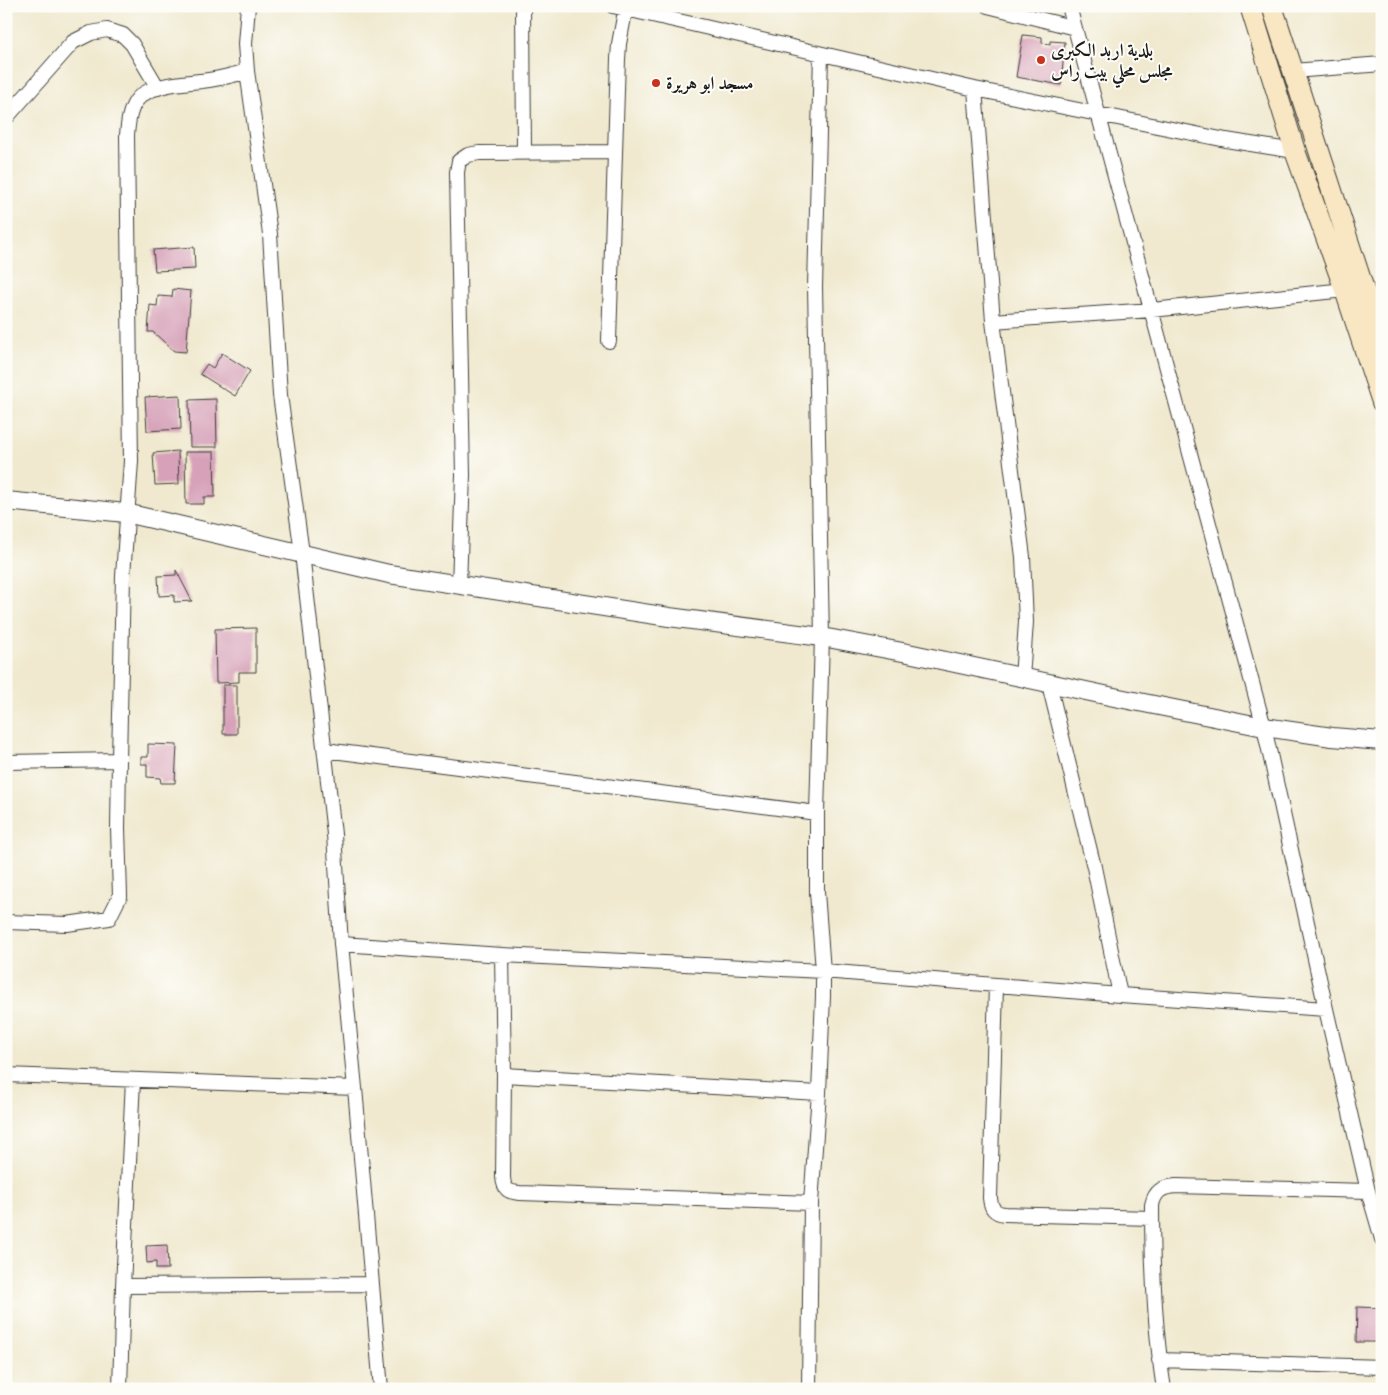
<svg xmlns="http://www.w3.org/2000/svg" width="1388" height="1395" font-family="'IM FELL Double Pica',Amiri,serif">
  <rect width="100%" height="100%" fill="#fdfcf7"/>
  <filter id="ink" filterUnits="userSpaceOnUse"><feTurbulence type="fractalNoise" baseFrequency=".02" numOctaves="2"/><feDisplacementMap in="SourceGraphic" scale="10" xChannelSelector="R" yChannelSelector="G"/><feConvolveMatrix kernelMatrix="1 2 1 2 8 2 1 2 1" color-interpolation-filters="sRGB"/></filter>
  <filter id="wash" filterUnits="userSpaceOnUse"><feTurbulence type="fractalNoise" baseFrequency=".0096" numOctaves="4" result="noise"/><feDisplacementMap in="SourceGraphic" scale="20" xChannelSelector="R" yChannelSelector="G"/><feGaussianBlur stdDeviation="1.12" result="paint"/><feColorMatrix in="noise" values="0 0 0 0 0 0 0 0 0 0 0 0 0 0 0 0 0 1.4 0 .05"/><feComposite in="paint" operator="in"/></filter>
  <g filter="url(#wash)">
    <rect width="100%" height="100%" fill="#f0e9cf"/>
    <g id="blocks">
      <path fill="#d7a2b9" d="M 1023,35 L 1042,37 L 1042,43 L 1050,44 L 1050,41 L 1065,42 L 1061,85 L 1016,77 Z
        M 194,247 L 195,269 L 155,271 L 153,250 Z
        M 173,289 L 191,291 L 186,352 L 174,351 L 153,332 L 148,332 L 150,305 L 157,306 L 158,296 L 172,297 Z
        M 222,353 L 250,371 L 235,396 L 200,374 L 207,364 L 213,368 Z
        M 180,395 L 181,429 L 147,431 L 145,397 Z
        M 216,399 L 217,447 L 190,447 L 189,400 Z
        M 178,451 L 179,484 L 155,485 L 153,453 Z
        M 185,452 L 214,452 L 215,497 L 204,497 L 204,504 L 186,504 Z
        M 176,570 L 192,601 L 174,602 L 174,595 L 159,596 L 158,576 L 176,575 Z
        M 256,628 L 256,672 L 239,672 L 239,682 L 216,683 L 215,629 Z
        M 223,685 L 237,685 L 237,734 L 223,734 Z
        M 148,744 L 177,745 L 175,783 L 161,783 L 160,778 L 147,777 L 147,764 L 141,764 L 141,757 L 148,757 Z
        M 167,1245 L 168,1269 L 156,1269 L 156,1262 L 147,1263 L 146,1246 Z
        M 1357,1307 L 1382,1308 L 1382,1342 L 1356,1342 Z"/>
    </g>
  </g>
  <g filter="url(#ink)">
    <use href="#blocks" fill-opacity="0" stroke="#3c3b37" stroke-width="1"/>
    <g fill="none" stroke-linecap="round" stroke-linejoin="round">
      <defs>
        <path id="minor" d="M 248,6 L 245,44 L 247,71 L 270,234 L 280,395 L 302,553 L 334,834 L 341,944 L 355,1088 L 381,1389
          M 523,6 L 524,152
          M 613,6 L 975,89 L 1226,140 L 1295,151
          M 988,6 L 1075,28
          M 1069,6 L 1264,727 L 1326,1009 L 1368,1191 L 1382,1239
          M 1293,71 L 1382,64
          M 975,89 L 993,321
          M 6,118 L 73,42 L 91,33 L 107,30 L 123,35 L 132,44 L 158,88
          M 609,341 L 618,59 L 619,44 L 626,6
          M 459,585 L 463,475 L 457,172 L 459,161 L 468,155 L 479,153 L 615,152
          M 1022,678 L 1026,622 L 1023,557 L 993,321 L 1152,310 L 1345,290
          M 1049,684 L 1094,867 L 1120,995
          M 325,750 L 817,813
          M 6,762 L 119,760 L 123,576 L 131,461 L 127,135 C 128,124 129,111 136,101 C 148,83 189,83 209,80 C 222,78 234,75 247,71
          M 6,922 L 67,924 L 109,918 L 120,896 L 118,828 L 119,760
          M 341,944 L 502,955 L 823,971 L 1120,995 L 1326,1009
          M 502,955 L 504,1075 L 503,1177 C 504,1190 508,1192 520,1193 L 811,1203
          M 996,985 L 990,1198 C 991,1208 994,1213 1005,1214 L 1152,1218
          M 6,1075 L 355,1088
          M 504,1075 L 819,1093
          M 123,1286 L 372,1284
          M 1159,1360 L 1382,1367
          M 120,1389 L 123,1286 L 133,1080
          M 809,1389 L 811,1203 L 819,1093 L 823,996 L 823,971 L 817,892 L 817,813 L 822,637 L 815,287 L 821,54
          M 1164,1389 C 1154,1327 1152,1267 1152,1205 C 1155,1191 1162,1187 1176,1186 L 1368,1191"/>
        <path id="tertiary" d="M 6,501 L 126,513 L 389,574 L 669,617 L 822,637 L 908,653 L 1114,697 L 1264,727 L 1332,737 L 1382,741"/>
        <path id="secondary" d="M 1250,6 L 1295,151 L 1345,290 L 1382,402
          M 1272,6 L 1382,345"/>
      </defs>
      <use href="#minor" stroke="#3c3b37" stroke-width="16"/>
      <use href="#tertiary" stroke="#3c3b37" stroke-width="20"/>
      <use href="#secondary" stroke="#3c3b37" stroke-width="22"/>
      <use href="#minor" stroke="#fff" stroke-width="14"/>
      <use href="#tertiary" stroke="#fff" stroke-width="18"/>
      <use href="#secondary" stroke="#f9e7c3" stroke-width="20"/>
    </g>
  </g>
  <g fill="#c8321e" stroke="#fdfcf7" stroke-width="2">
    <circle cx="1041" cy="60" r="5"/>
    <circle cx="656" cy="83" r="5"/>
  </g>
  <g text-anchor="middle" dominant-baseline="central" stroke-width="4" stroke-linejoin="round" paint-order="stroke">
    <g font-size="18" font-weight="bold" fill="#1c1c1c" stroke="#fdfcf7" text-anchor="start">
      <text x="1051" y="50">بلدية اربد الكبرى<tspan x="1051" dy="21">مجلس محلي بيت راس</tspan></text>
      <text x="666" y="83">مسجد ابو هريرة</text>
    </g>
  </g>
  <rect width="1388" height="1395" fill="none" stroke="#fdfcf7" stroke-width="25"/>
</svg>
